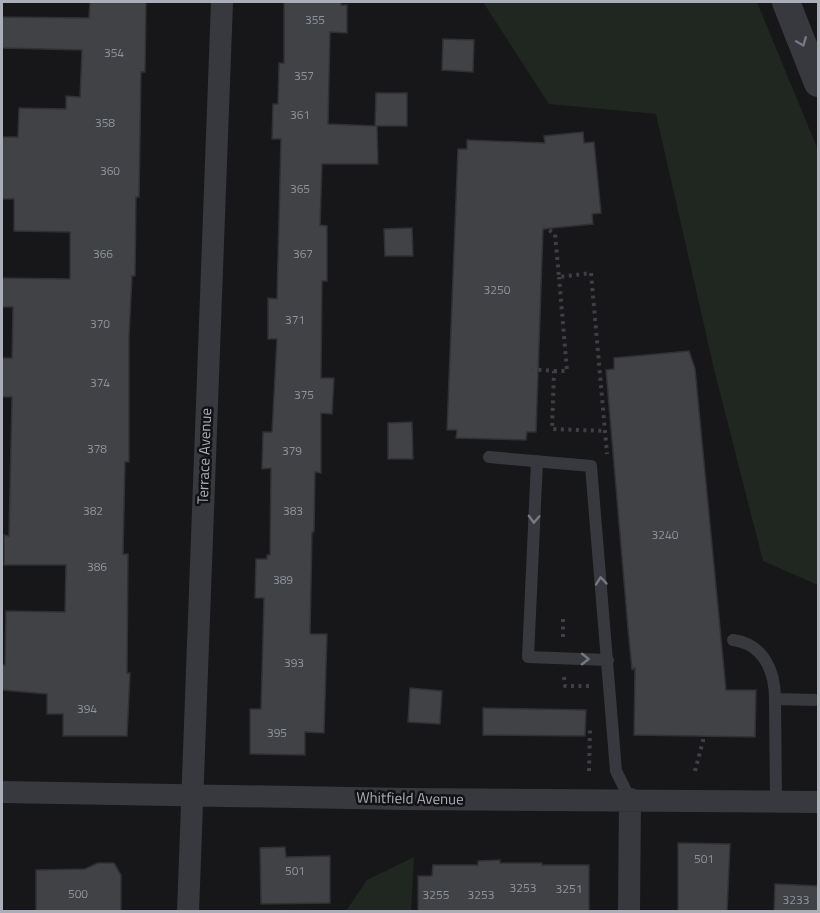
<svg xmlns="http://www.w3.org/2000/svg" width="820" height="913" font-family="'Titillium Web',sans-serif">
  <rect width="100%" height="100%" fill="#171719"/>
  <path fill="#1f2720" d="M 483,2 L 757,2 L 818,150 L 818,585 L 763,561 L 714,369 L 656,114 L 549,104 Z
    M 414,857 L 411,911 L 346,911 L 367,880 Z"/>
  <path fill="#414246" stroke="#313135" stroke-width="1.5" d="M 90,2 L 146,2 L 145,72 L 141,72 L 139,197 L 136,197 L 135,276 L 132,276 L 129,336 L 129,462 L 125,462 L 123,554 L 128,554 L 127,673 L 130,673 L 127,736 L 63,736 L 63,714 L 47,714 L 47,694 L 2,690 L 2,665 L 5,665 L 6,611 L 65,612 L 66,565 L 4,565 L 4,535 L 9,536 L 12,397 L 2,397 L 2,358 L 12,358 L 13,307 L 2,307 L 2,278 L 70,279 L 70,232 L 14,231 L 14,199 L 2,199 L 2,137 L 18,137 L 19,108 L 66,109 L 66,96 L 80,97 L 82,50 L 2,48 L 2,17 L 89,18 Z
    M 284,2 L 341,2 L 341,5 L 347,5 L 347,33 L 330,32 L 328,124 L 375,126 L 376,93 L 407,93 L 407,126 L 377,126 L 378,164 L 322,164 L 320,225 L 327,226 L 327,281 L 322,281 L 321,378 L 334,378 L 332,414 L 321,413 L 321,473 L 315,472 L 314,532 L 312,532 L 310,634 L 327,634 L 324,733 L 305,732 L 305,755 L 250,754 L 250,709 L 261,709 L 264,598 L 255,598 L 256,559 L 267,559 L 267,555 L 270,555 L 271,468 L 262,469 L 263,432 L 272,432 L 277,339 L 268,339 L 268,298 L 277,299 L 281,139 L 272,139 L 273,104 L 278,104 L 279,63 L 284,63 Z
    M 443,39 L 474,40 L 473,72 L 442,70 Z
    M 583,132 L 584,143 L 594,142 L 601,213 L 592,214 L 593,224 L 543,229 L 536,432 L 527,432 L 526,440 L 456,438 L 457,430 L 447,430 L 458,149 L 467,149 L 467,140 L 545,143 L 544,136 Z
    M 412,228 L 413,256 L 385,256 L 384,229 Z
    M 689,351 L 695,369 L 726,690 L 756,690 L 755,737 L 634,735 L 635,668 L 632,669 L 628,628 L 606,370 L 614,369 L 614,358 Z
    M 412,422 L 413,459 L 388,459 L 388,423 Z
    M 410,688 L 442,691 L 440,724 L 408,722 Z
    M 483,708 L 586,710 L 585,736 L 483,735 Z
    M 678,843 L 730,844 L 727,912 L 678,912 Z
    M 285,847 L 286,857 L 330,856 L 330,903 L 261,904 L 260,848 Z
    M 500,860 L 500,863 L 542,863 L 542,865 L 589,865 L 589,912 L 418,912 L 418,876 L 432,876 L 433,865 L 478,865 L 478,861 Z
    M 98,863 L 114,863 L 121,875 L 121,912 L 36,912 L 36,870 L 85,869 Z
    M 775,884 L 819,886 L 819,912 L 774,912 Z"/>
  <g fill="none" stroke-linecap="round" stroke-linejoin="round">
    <path stroke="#3e4045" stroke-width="4" stroke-dasharray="3 4.5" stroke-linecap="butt" d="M 543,226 L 555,234 L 559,277 L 591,273 L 607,454
      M 531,369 L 554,371 L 552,429 L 605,431
      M 554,371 L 567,371 L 559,277
      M 563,619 L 563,639
      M 564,677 L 565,686 L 590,686
      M 589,771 L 590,729
      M 695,771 L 703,741 L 703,729"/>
    <path stroke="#38393e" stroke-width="12" d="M 489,457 L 591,466 L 616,771 L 630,799
      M 537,461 L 528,657 L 608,660
      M 733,640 C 763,644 775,670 775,699
      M 776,801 L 775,699 L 818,700"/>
    <path stroke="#38393e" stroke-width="22" d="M 2,792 L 406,799 L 818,802
      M 188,912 L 222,2
      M 629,912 L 630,799"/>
    <path stroke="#38393e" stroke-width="28" d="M 786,2 L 818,83"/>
  </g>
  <defs><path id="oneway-chevron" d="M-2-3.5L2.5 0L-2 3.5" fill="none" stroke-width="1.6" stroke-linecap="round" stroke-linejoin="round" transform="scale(1.5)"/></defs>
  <g stroke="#767982">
    <use href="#oneway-chevron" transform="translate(802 42) rotate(68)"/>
    <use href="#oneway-chevron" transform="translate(534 519) rotate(92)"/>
    <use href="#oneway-chevron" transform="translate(601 581) rotate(-95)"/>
    <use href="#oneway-chevron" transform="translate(585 659) rotate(1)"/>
  </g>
  <g text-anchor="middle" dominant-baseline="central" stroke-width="5" stroke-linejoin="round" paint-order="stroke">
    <g font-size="12" fill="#8f939c">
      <text x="315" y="19">355</text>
      <text x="114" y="52">354</text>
      <text x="304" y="75">357</text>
      <text x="300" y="114">361</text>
      <text x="105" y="122">358</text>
      <text x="110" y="170">360</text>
      <text x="300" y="188">365</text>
      <text x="103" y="253">366</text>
      <text x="303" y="253">367</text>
      <text x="497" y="289">3250</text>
      <text x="295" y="319">371</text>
      <text x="100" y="323">370</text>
      <text x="100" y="382">374</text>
      <text x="304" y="394">375</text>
      <text x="97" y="448">378</text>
      <text x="292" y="450">379</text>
      <text x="93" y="510">382</text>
      <text x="293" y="510">383</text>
      <text x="665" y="534">3240</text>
      <text x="97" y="566">386</text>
      <text x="283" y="579">389</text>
      <text x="294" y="662">393</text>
      <text x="87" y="708">394</text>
      <text x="277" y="732">395</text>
      <text x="704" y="858">501</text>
      <text x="295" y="870">501</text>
      <text x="523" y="887">3253</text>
      <text x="569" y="888">3251</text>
      <text x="78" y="893">500</text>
      <text x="436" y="894">3255</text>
      <text x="481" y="894">3253</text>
      <text x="796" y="899">3233</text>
    </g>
    <g font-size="15" fill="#a9aeb9" stroke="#121214">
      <text transform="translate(204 456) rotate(-88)">Terrace Avenue</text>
      <text transform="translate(410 798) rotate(1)">Whitfield Avenue</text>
    </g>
  </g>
  <rect width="820" height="913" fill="none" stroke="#a9aeb9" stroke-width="6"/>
</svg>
